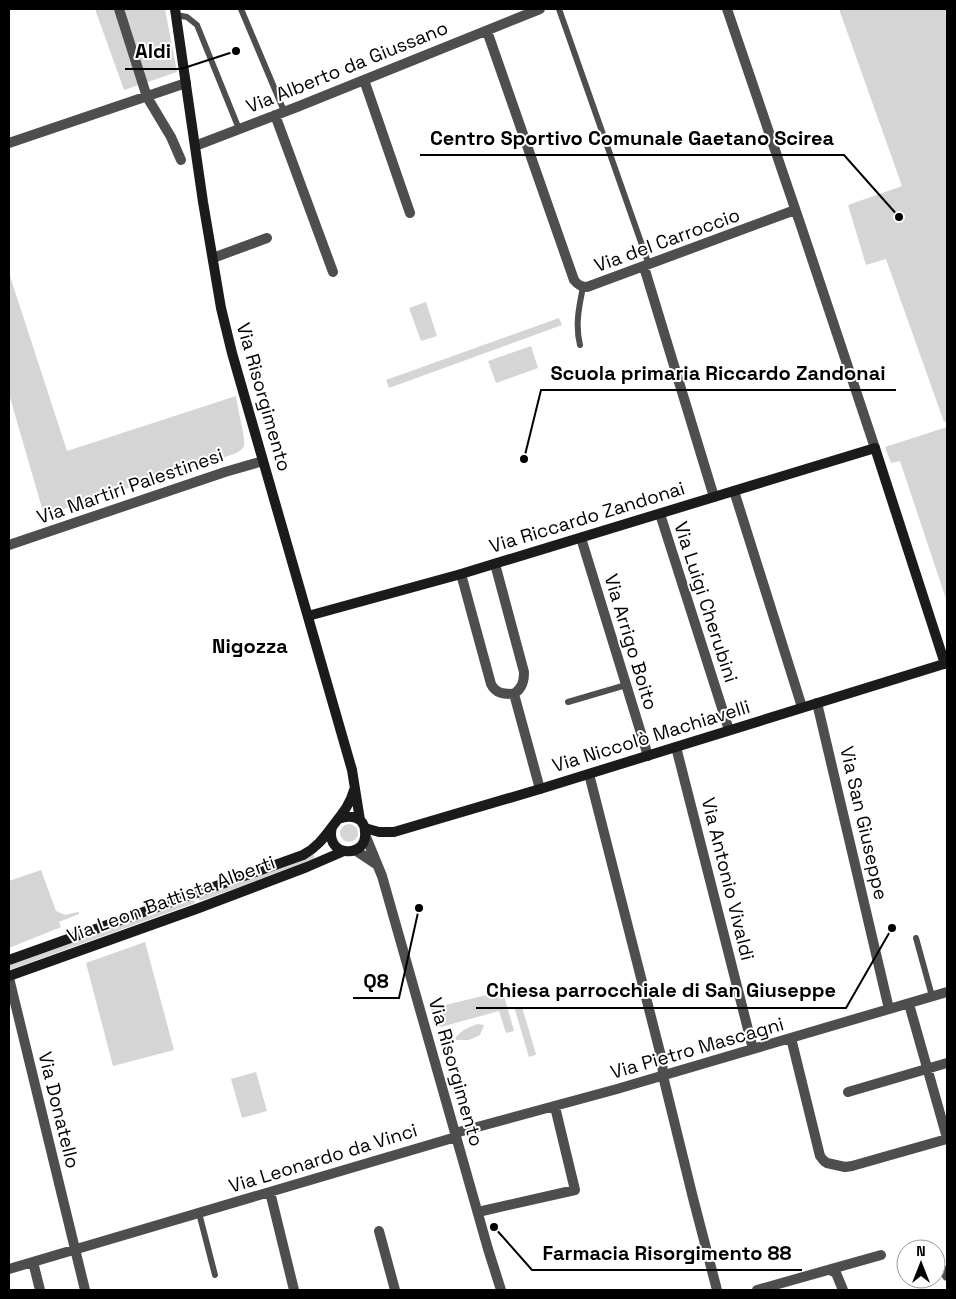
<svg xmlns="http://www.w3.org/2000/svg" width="956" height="1299" font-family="'Space Grotesk',sans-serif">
  <rect width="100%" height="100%" fill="#fff"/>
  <path fill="#d5d5d5" d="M 95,9 L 165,9 L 177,72 L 124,90 Z
    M 839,9 L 947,9 L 947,421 L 944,422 L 886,259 L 866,265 L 848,205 L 902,186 Z
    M 9,273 L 67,451 L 236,396 C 237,405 246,440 244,446 C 242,450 238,452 234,454 L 44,515 L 9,394 Z
    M 426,302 L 437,336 L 421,341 L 409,308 Z
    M 559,318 L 562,325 L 389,388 L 386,380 Z
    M 531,346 L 538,368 L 496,383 L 488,361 Z
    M 947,427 L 947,602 L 900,461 L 891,463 L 885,447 Z
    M340 833a9 9 0 1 1 18 0a9 9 0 1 1-18 0Z
    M 313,854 L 316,860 L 200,901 L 198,897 Z
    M 41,870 L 56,911 L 65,915 L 78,912 L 79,912 L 79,914 L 59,922 L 61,927 L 9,948 L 9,881 Z
    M 193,899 L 195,903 L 9,970 L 9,965 Z
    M 145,942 L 174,1050 L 113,1066 L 86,963 Z
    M 507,984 L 508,986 L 502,988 L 514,1031 L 506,1033 L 499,1011 L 441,1027 L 436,1026 L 431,1010 L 433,1008 L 499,992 L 498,986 Z
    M 522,1007 L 536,1054 L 535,1055 L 529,1057 L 515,1010 L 516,1008 Z
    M 478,1024 L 484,1025 L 480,1035 L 469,1040 L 456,1040 L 456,1037 C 462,1030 470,1026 478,1024 Z
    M 256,1072 L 267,1111 L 242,1118 L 231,1079 Z"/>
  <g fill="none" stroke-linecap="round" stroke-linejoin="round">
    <path stroke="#4e4e4e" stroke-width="6" d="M 241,9 L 284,111
      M 559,9 L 649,265
      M 176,15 L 187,17 L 197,25 L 239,129
      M 580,345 C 575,325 579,307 583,287
      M 568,702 L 626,685
      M 916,938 L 932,996
      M 199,1213 L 215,1275"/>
    <path stroke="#4e4e4e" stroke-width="10" d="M 119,9 L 147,97 L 171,137 L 181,160
      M 727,9 L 802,229 L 875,448
      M 487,31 L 574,280 C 578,285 581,287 587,287 L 795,210
      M 364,80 L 410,213
      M 275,115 L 333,272
      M 9,143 L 186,83
      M 195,146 L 297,107 L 540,9
      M 213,258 L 267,238
      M 644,267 L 714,497
      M 734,491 L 802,707
      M 660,514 L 729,730
      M 581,538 L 648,756
      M 9,545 L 225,472 L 263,461
      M 495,564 L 524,672 C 524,682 522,688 514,694
      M 461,574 L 491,684 C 496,694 504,694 514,694
      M 514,694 L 540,789
      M 817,703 L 889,1009
      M 676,747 L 753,1049
      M 589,774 L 662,1060 L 663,1076 L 693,1198 L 717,1290
      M 366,837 L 382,876 L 488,1249 L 501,1290
      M 355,850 L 376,864
      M 9,978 L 85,1290
      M 909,1004 L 947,1138
      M 791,1038 L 820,1156 L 824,1161 L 827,1163 L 845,1167 L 852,1166 L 947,1139
      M 848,1092 L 947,1063
      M 455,1133 L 617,1089 L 947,992
      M 270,1192 L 294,1290
      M 478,1212 L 575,1190 L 555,1107
      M 379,1231 L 395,1290
      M 33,1262 L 40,1290
      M 9,1269 L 456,1137
      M 830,1270 L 836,1273 L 843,1290
      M 947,1271 L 946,1272 L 947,1276
      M 757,1290 L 881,1255"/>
    <path stroke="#1b1b1b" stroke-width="10" d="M 175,9 L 203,202 L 221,308 L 232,353 L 352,770 L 360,820
      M 308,616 L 461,574 L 875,448 L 945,664
      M 332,827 C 324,858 368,859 365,832 C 365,828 364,824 361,821 C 354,815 346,816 338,819
      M 365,828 L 379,832 L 394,832 L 540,789 L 947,663
      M 9,960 L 303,855 C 316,848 323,839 332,827 C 341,815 350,805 354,790
      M 9,976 L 199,908 L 307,867 L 344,851"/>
  </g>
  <g text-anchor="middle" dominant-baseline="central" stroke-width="4" stroke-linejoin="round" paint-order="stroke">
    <g font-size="19" fill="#000" stroke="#fff">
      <text transform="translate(347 67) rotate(-22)">Via Alberto da Giussano</text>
      <text transform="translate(667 240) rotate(-20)">Via del Carroccio</text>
      <text transform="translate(264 397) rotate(74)">Via Risorgimento</text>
      <text transform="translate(130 486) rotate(-19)">Via Martiri Palestinesi</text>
      <text transform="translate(587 517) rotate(-17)">Via Riccardo Zandonai</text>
      <text transform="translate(706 602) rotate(72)">Via Luigi Cherubini</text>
      <text transform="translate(631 642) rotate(73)">Via Arrigo Boito</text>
      <text transform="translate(651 736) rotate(-17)">Via Niccolò Machiavelli</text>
      <text transform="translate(864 823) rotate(77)">Via San Giuseppe</text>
      <text transform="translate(728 879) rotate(76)">Via Antonio Vivaldi</text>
      <text transform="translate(171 899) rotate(-20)">Via Leon Battista Alberti</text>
      <text transform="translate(697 1048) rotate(-16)">Via Pietro Mascagni</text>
      <text transform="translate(456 1072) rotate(74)">Via Risorgimento</text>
      <text transform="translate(59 1110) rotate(76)">Via Donatello</text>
      <text transform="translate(323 1158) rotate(-17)">Via Leonardo da Vinci</text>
    </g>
    <g font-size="20" font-weight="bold" fill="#000" stroke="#fff">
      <text x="250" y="646">Nigozza</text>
    </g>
  </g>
  <path fill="none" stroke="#000" stroke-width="2" d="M236 51L181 69H125M899 217L844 155H420M524 459L541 390H896M419 908L399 998H353M892 928L846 1008H476M494 1227L532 1270H802"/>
  <g fill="#000" stroke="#fff" stroke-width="2">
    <circle cx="236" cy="51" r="5"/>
    <circle cx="899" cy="217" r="5"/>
    <circle cx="524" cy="459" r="5"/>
    <circle cx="419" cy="908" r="5"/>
    <circle cx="892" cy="928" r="5"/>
    <circle cx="494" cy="1227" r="5"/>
  </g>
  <g font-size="20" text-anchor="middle" font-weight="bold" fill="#000" stroke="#fff" stroke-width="4" stroke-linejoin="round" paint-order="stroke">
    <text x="153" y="58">Aldi</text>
    <text x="632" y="145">Centro Sportivo Comunale Gaetano Scirea</text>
    <text x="718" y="380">Scuola primaria Riccardo Zandonai</text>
    <text x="376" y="988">Q8</text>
    <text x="661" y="997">Chiesa parrocchiale di San Giuseppe</text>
    <text x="667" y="1260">Farmacia Risorgimento 88</text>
  </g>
  <rect width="956" height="1299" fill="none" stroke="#000000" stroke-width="20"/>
  <g transform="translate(921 1264)"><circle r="24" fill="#ffffff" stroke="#999999"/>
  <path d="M0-4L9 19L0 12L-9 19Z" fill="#000000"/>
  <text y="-8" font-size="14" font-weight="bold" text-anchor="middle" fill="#000000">N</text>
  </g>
</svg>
